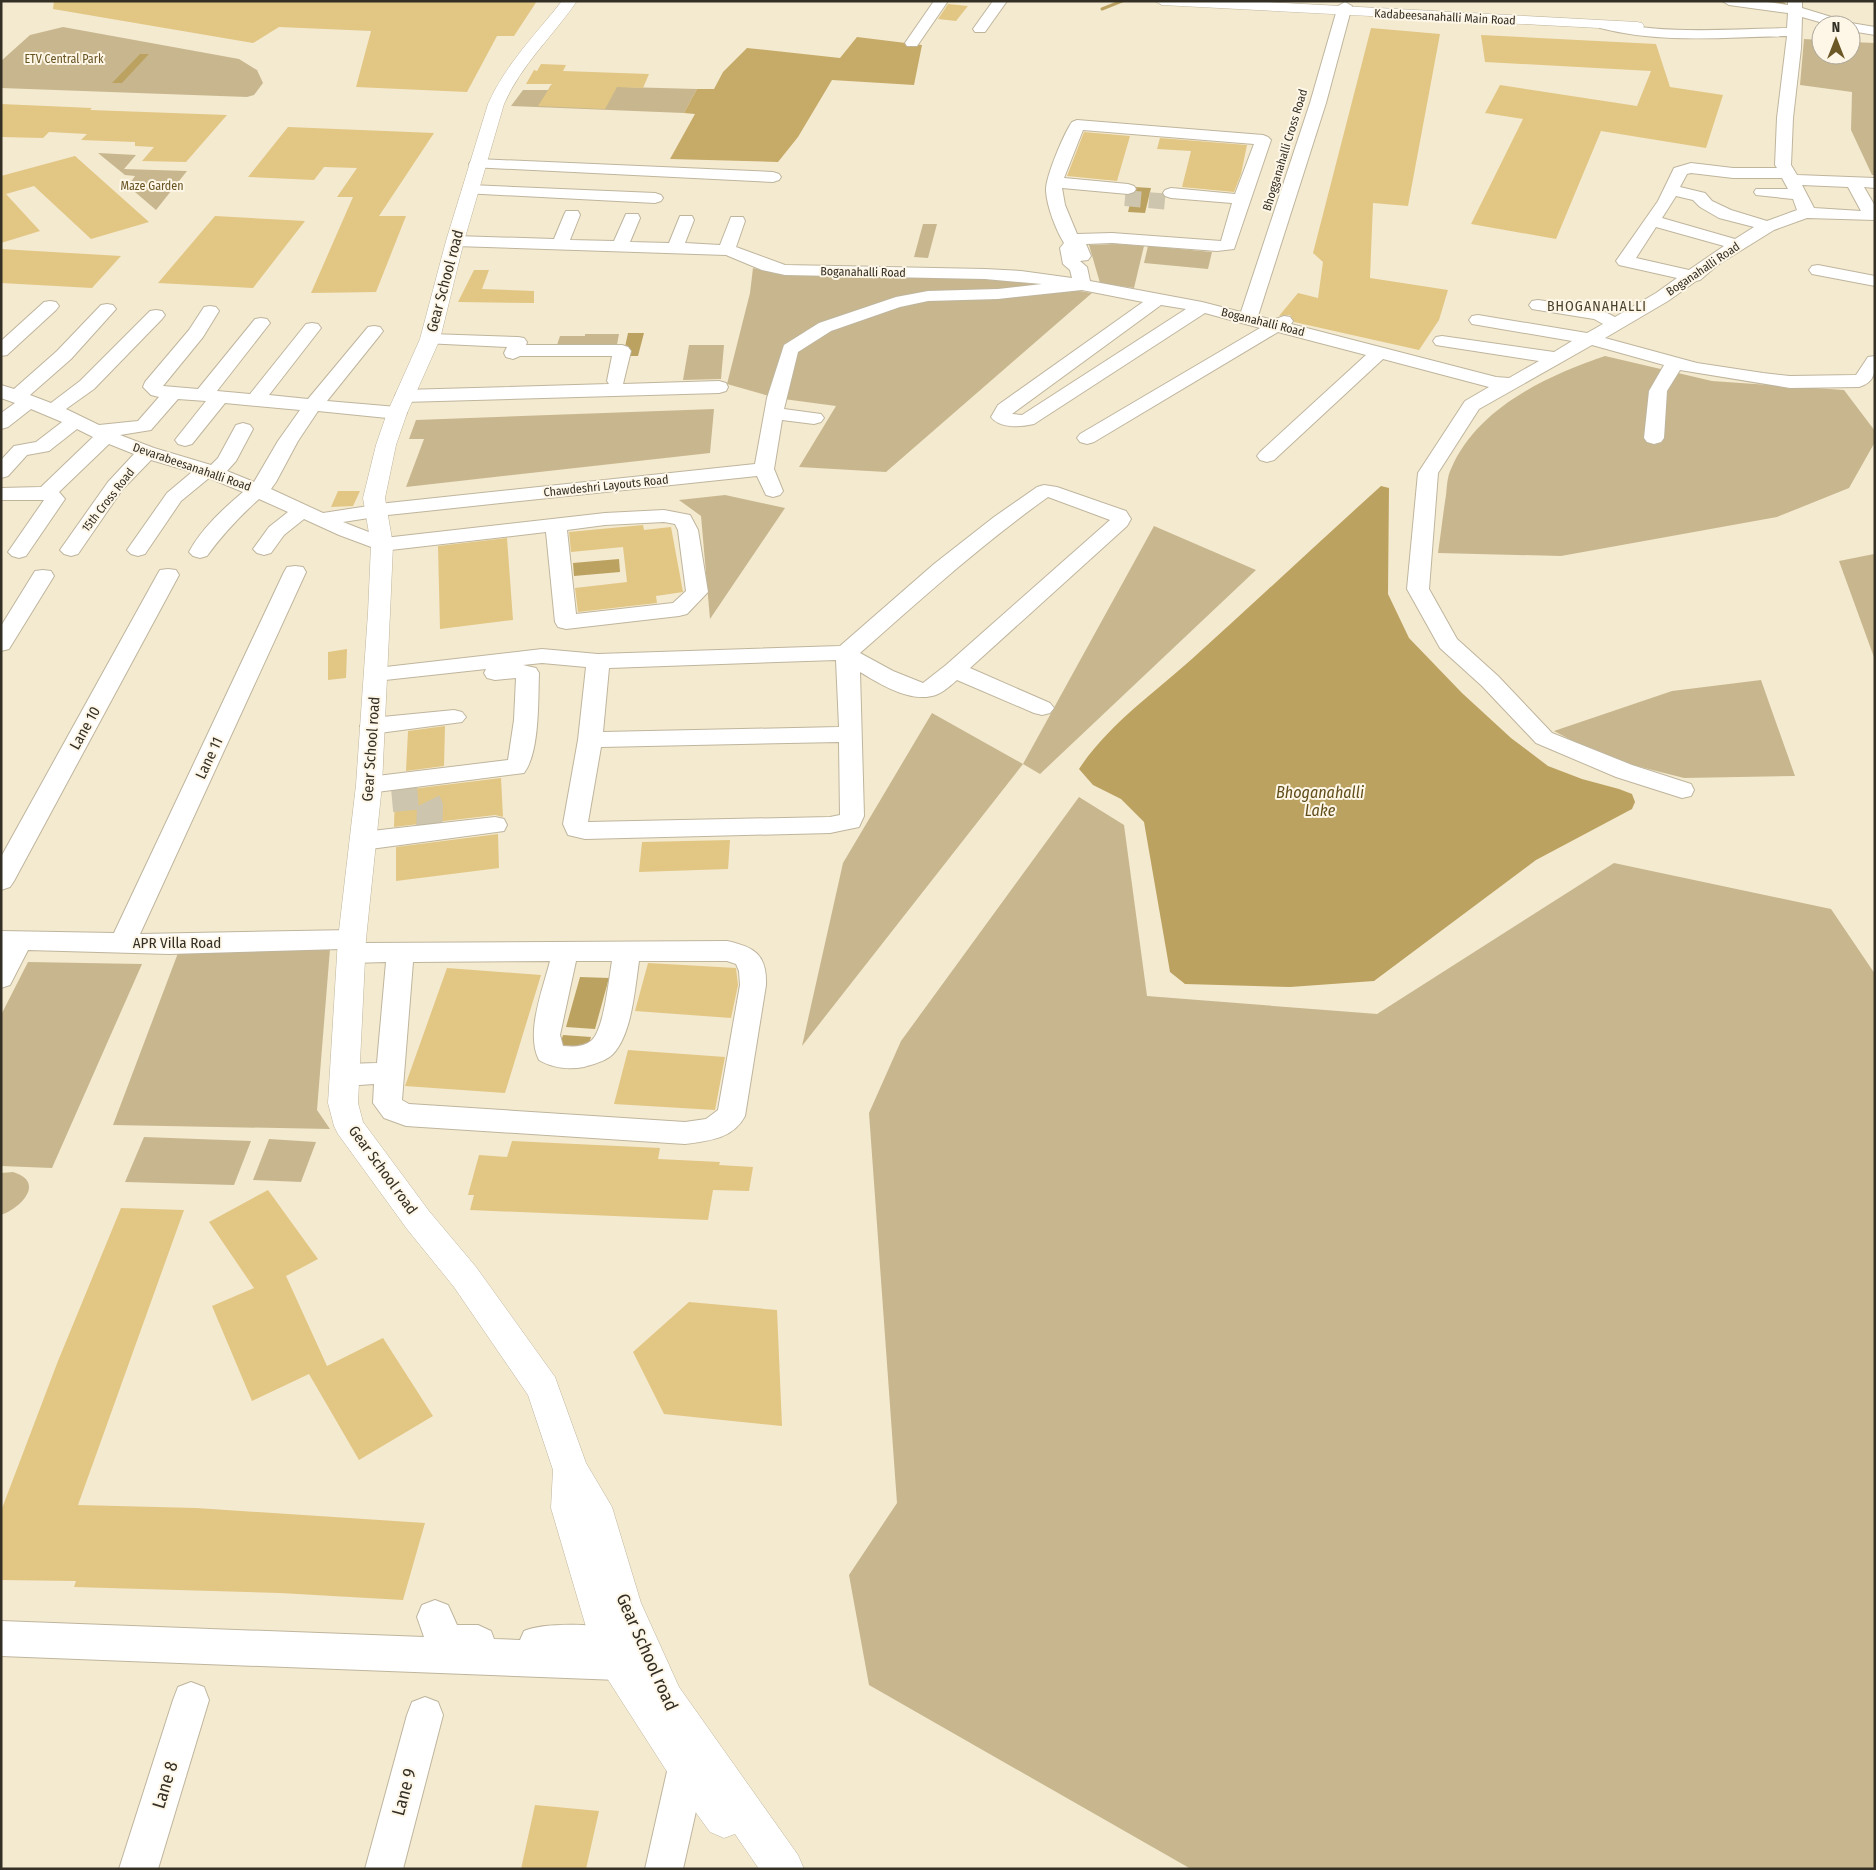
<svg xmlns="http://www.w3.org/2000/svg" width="1876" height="1870" font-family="'Fira Sans Condensed',sans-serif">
  <rect width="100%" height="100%" fill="#f4ead0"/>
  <path fill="#c8b78e" d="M 63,27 L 239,59 L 257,70 L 263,83 L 254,95 L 247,97 L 1,88 L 1,61 L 30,35 Z
    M 1804,39 L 1821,40 L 1821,55 L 1851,55 L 1851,42 L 1875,43 L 1875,175 L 1872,175 L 1851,130 L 1852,92 L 1800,85 Z
    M 551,85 L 697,89 L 684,113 L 511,106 L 523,90 L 548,90 Z
    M 98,153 L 136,155 L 124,169 L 187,171 L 156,210 L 128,186 L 135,176 L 125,175 Z
    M 923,224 L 937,224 L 928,258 L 914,257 Z
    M 1117,244 L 1144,246 L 1134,288 L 1100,283 L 1089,245 Z
    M 1148,246 L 1212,252 L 1208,269 L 1144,263 Z
    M 753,268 L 777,274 L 1000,279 L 1092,293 L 886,472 L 799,467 L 836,406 L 776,398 L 727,384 L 750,293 Z
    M 585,334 L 619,334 L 616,350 L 556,348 L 560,336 L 585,336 Z
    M 689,345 L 724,345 L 721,379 L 683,380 Z
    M 1605,356 L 1712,381 L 1844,390 L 1875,431 L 1875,442 L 1849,488 L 1777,517 L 1561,556 L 1438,553 C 1441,533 1443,514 1446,495 C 1447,487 1447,477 1451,469 C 1477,408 1546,376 1605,356 Z
    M 714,409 L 710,453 L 406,487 L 424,439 L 409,439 L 416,420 Z
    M 725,495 L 785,508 L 710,619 L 701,516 L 679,500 Z
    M 1154,526 L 1256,570 L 1040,774 L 1023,764 L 802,1046 L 843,863 L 932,713 L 1023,764 Z
    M 1874,554 L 1875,555 L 1875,660 L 1839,561 Z
    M 1761,680 L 1795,776 L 1684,778 L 1605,758 L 1554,731 L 1672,691 Z
    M 1079,797 L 1124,825 L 1147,996 L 1377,1014 L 1614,863 L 1831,909 L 1875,974 L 1875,1869 L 1191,1869 L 869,1685 L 849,1575 L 897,1503 L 869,1113 L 901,1041 Z
    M 330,949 L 317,1110 L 330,1129 L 113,1125 L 178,953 Z
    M 28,962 L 142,964 L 52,1168 L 1,1166 L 1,1015 Z
    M 144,1137 L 251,1141 L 234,1185 L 125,1182 Z
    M 269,1139 L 316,1142 L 301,1182 L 253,1180 Z
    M 13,1172 C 46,1182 21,1208 1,1215 L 1,1173 Z"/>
  <path fill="#c5aa68" d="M 857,37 L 922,45 L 914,85 L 832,80 L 798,137 L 778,162 L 670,159 L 695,114 L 684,113 L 697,89 L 714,89 L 723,72 L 747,48 L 840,58 Z"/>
  <path fill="#bca260" d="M 140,54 L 149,54 L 122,83 L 112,83 Z
    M 1134,187 L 1151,188 L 1145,213 L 1128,212 Z
    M 628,333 L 644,333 L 638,356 L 623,356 Z
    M 1381,486 L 1389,488 L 1388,594 L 1409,638 L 1462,693 L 1511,738 L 1548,766 L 1582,779 L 1619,789 L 1632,794 L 1635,802 L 1632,809 L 1536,860 L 1374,981 L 1290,987 L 1185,984 L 1170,972 L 1144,822 L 1121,799 L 1093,785 L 1079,769 C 1108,725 1154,693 1193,658 C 1256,601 1318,543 1381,486 Z
    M 619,559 L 620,572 L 574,576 L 573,563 Z
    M 580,977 L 609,978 L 595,1029 L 566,1027 Z
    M 563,1035 L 591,1037 L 588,1047 L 560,1045 Z"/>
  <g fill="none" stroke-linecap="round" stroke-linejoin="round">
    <path stroke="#bca260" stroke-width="3" d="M 1761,1 L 1784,4
      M 1102,9 L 1122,1"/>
  </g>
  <path fill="#e2c684" d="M 54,1 L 537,1 L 514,36 L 497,36 L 467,92 L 356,87 L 371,31 L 279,27 L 253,43 L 53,9 Z
    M 948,4 L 968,6 L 956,21 L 938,19 Z
    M 1371,28 L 1440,34 L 1408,206 L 1373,203 L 1370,278 L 1448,290 L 1439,320 L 1419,350 L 1294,322 L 1290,315 L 1279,316 L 1298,293 L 1318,298 L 1323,262 L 1313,253 Z
    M 1481,35 L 1656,44 L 1670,87 L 1723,95 L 1706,148 L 1601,131 L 1556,239 L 1471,224 L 1523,119 L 1485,113 L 1500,85 L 1637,106 L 1651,71 L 1485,62 Z
    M 541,64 L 566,65 L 563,71 L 649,74 L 643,88 L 617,87 L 605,109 L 538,106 L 552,84 L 526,84 L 534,70 L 537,71 Z
    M 1,104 L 92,108 L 90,110 L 227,115 L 186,162 L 142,161 L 154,147 L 135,146 L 135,142 L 81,140 L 87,134 L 49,132 L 43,138 L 1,137 Z
    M 288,127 L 434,133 L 379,216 L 406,216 L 376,292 L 311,293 L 353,197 L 337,197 L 357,168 L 324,167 L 314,180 L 248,177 Z
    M 1084,132 L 1130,136 L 1117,181 L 1067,176 Z
    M 1160,138 L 1247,145 L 1241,174 L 1234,192 L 1182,187 L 1191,151 L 1157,149 Z
    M 75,156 L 149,222 L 91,239 L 34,186 L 6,194 L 40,231 L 1,243 L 1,176 Z
    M 215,216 L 305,221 L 253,288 L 158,283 Z
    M 1,249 L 121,256 L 92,288 L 1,283 Z
    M 474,270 L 489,270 L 482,289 L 534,291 L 534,303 L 458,302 Z
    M 338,491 L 360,491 L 353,506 L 331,507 Z
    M 643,525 L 644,530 L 671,527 L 683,592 L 656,596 L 657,603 L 578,612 L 575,588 L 627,582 L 623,547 L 571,552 L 569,532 Z
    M 507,538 L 513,620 L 440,629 L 438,546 Z
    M 347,649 L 346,678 L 328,680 L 328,652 Z
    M 445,726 L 444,766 L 406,771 L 408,731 Z
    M 501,778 L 503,817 L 495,815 L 394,827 L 395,791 Z
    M 498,834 L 499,868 L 396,881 L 396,847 Z
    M 730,840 L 728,869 L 639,872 L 642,842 Z
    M 648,963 L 736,968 L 738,985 L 731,1018 L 635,1011 Z
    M 447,968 L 541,975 L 505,1093 L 405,1086 Z
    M 628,1050 L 725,1057 L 715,1110 L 614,1104 Z
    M 512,1141 L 660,1148 L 658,1159 L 720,1162 L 719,1165 L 753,1167 L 749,1191 L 713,1190 L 708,1220 L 470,1210 L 474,1195 L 468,1195 L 479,1155 L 507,1157 Z
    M 268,1190 L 318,1259 L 286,1276 L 327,1366 L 383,1338 L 433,1416 L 359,1460 L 309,1374 L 252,1401 L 212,1306 L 254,1288 L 209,1222 Z
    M 121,1208 L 184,1210 L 78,1505 L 196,1508 L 425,1523 L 403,1600 L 280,1593 L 74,1587 L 76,1581 L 1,1580 L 1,1511 L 58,1361 Z
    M 689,1302 L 777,1310 L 782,1426 L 664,1414 L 633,1352 Z
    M 535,1805 L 599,1811 L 586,1869 L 521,1869 Z"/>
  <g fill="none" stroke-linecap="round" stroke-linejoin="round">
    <path stroke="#cdc5ae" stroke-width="16" stroke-dasharray="16 8" stroke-linecap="butt" d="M 1125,198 L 1170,202"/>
    <path stroke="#cdc5ae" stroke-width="26" stroke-dasharray="26 13" stroke-linecap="butt" d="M 392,799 L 425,796 L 430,806 L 429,833"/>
    <defs>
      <path id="minor" d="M 934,1 L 948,1 L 917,46 L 907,46 L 905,43 Z
        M 993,1 L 1007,1 L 985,32 L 975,32 L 973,29 Z
        M 1722,1 L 1760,1 L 1788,5 L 1788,1 L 1802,1 L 1802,8 L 1851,23 L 1875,27 L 1875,35 L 1851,31 L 1851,25 L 1830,25 L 1802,17 L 1801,48 L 1793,118 L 1791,165 L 1797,175 L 1875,178 L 1875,188 L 1864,187 L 1875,206 L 1875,220 L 1807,218 L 1774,230 L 1719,264 L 1700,280 L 1696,281 L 1668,301 L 1605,338 L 1697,363 L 1763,373 L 1790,376 L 1856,375 L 1868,357 L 1875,356 C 1875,371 1876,382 1859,387 L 1790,388 L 1680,370 L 1667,391 L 1664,438 L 1661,442 L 1654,444 L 1647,442 L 1644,438 L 1649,391 L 1664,365 L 1592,345 L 1479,409 L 1438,473 L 1429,589 L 1457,639 L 1498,676 L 1552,733 L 1632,765 L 1691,784 L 1694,790 L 1691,796 L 1682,798 L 1616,777 L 1536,743 L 1482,686 L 1440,648 L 1407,589 L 1418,473 L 1465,401 L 1489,387 L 1383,359 L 1274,460 L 1267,462 L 1260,460 L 1257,456 L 1260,452 L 1366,355 L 1278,332 L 1094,442 L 1087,444 L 1080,442 L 1077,438 L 1080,434 L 1260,328 L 1205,313 L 1034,424 C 1021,427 1000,429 991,417 L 998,405 L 1143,302 L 1082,290 L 998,299 L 928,301 L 900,307 L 831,331 L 798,352 L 784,409 L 821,414 L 824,418 L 821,422 L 814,424 L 782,420 L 774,469 L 783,491 L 780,495 L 773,497 L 766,495 L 757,476 L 388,515 L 343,522 L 384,538 L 605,513 L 664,510 L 690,515 L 698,530 L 708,592 L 687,614 L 679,616 L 566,629 L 558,627 L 555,622 L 546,532 L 382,551 L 339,535 L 304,519 L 284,535 L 271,553 L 264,555 L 257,553 L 253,549 L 269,527 L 288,512 L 259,499 C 239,517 223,534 207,556 L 200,558 L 193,556 L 189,552 C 202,528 223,509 243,492 L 209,478 L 181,501 L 145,554 L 138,556 L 131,554 L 127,550 L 167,493 L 192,472 L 151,460 L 122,490 L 78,554 L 71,556 L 64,554 L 60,550 L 108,482 L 134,454 L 109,444 L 59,492 L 65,499 L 26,556 L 19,558 L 12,556 L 8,552 L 44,500 L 1,500 L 1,488 L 41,487 L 93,437 L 77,429 L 49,451 L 27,455 L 8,476 L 1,478 L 1,460 L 14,446 L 36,442 L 62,422 L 31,409 L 8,427 L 1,429 L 1,413 L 15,403 L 1,398 L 1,385 L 14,389 L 57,351 L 101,305 L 107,304 L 113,305 L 116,309 L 71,359 L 30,395 L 51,403 L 80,381 L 150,311 L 156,310 L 162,311 L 165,315 L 162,319 L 94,389 L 66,409 L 99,425 L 138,421 L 159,397 L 151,395 L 143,387 L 145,382 L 189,330 L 204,307 L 210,306 L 216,307 L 219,311 L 203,337 L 163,386 L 198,389 L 255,319 L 261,318 L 267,319 L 270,323 L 217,391 L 250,394 L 306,324 L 312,323 L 318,324 L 321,328 L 269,395 L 308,399 L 368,327 L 374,326 L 380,327 L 383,331 L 380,335 L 327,401 L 397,407 L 404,409 L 407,413 L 404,417 L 397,419 L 318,411 L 298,441 L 276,482 L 271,489 L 323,513 L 388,503 L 755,464 L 767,398 L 784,345 L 819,323 L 896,297 L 928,291 L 998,289 L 1042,284 L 985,279 L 785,275 L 762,270 L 726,255 L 455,246 L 449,245 L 447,241 L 449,237 L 455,236 L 554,239 L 564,215 L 566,211 L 578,211 L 580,215 L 570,240 L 614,241 L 626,214 L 638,214 L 640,218 L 630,242 L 669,243 L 680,216 L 692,216 L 694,220 L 685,243 L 720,245 L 731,217 L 743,217 L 745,221 L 736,247 L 785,265 L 985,269 L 1021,271 L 1072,278 L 1070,270 L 1063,264 L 1060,248 L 1064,243 C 1056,230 1047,207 1046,191 C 1045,178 1064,133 1072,122 L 1077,120 L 1263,135 L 1268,137 L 1271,140 L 1234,249 L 1217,251 L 1112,243 L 1086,244 L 1091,256 L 1088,260 L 1080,261 L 1087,267 L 1090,281 L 1202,302 L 1241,312 L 1310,103 L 1338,6 L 1345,2 L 1352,6 L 1326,103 L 1258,316 L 1273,320 L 1284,316 L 1290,317 L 1293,321 L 1291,324 L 1496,377 L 1509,378 L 1539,361 L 1442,346 L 1436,345 L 1433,341 L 1436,337 L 1442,336 L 1554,352 L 1572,341 L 1478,325 L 1472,324 L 1469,320 L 1472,316 L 1478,315 L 1587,333 L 1603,324 L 1594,319 L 1538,310 L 1532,309 L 1529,305 L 1532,301 L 1538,300 L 1599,309 L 1615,317 L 1656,293 L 1677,278 L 1619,265 L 1616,261 L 1658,201 L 1674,168 L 1691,163 L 1733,168 L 1777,168 L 1775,165 L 1777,118 L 1787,36 C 1725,37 1661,44 1600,28 L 1598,25 L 1605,21 C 1664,35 1727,29 1787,28 L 1788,13 L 1729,5 ZM 1083,130 L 1254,144 L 1235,194 L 1171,188 L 1165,190 L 1163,193 L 1165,196 L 1171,198 L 1232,203 L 1221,241 L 1112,233 L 1077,234 L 1065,205 L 1062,188 L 1128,194 L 1134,192 L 1136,189 L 1134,186 L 1128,184 L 1064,178 ZM 1691,173 L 1733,178 L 1782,178 L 1788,189 L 1756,189 L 1754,192 L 1756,195 L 1793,199 L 1797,210 L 1767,221 L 1731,210 L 1712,201 L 1705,193 L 1680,187 L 1687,174 ZM 1802,185 L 1848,187 L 1861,211 L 1814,208 ZM 1676,196 L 1693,200 L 1700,207 L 1719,218 L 1754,227 L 1735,239 L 1662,218 ZM 1656,227 L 1724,246 L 1689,270 L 1636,258 ZM 1161,305 L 1186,309 L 1022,415 L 1012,414 ZM 178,399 L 206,401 L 175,440 L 178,444 L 185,446 L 192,444 L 225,403 L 300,410 L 278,441 L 254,482 L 227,471 L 236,461 L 253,429 L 250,425 L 243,423 L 236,425 L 218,458 L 211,465 L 154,448 L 120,435 L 151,430 ZM 664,522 L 675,524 L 678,530 L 686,591 L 673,603 L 576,614 L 567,530 L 605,525 Z
        M 477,159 L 773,172 L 779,174 L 781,177 L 779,180 L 773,182 L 471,167 L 469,164 L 471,161 Z
        M 470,185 L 655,193 L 661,195 L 663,198 L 661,201 L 655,203 L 464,193 L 462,190 L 464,187 Z
        M 1818,265 L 1875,276 L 1875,286 L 1812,274 L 1809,270 L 1812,266 Z
        M 50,301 L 56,302 L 59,306 L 56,310 L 7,355 L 1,356 L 1,341 L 44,302 Z
        M 430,334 L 518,337 L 524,338 L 527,342 L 526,345 L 622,345 L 628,347 L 631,351 L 623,384 L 719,381 L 726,383 L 728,387 L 726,391 L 719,393 L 404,402 L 397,400 L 395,396 L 397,392 L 404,390 L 609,384 L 607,381 L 612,356 L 520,356 L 513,359 L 506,357 L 504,353 L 507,347 L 424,343 L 421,339 L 424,335 Z
        M 1044,485 L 1057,487 L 1126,511 L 1131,519 L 1127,526 L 970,668 L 1050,703 L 1054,708 L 1050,713 L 1042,715 L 1034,713 L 957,680 C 951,685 945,691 938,694 C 913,705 880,684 860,672 L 864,816 L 859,827 L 830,833 L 585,839 L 568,835 L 563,824 L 578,740 L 586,667 L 542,663 L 523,665 L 536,668 L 539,673 C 538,699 540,752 524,773 L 369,793 L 360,791 L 357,785 L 360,779 L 369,777 L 508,760 L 514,720 L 516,678 L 495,680 L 487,678 L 484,673 L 486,669 L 376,681 L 368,679 L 365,674 L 368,669 L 542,649 L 598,654 L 840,646 L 934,564 L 994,517 L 1037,487 ZM 1048,497 L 1110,520 L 946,665 L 923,683 L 893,671 L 860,653 C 921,599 982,544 1048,497 ZM 836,660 L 839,727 L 603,732 L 609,668 ZM 839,742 L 840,815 L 830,817 L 588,822 L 601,747 Z
        M 295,566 L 303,567 L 306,572 L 140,934 L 352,930 L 361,932 L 365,939 L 363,943 L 727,941 C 755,947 767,955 766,985 L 745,1116 C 733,1139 708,1141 685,1144 L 406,1126 L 384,1118 L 373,1103 L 374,1084 L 345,1086 L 335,1083 L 331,1075 L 335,1067 L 345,1064 L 377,1063 L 386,962 L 352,963 L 343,960 L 339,953 L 341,949 L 169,954 L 28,950 L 10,985 L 1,988 L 1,931 L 114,933 L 284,572 L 287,567 ZM 550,961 C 543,989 525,1033 539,1060 C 552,1068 569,1070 584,1067 C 594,1064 606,1061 613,1054 C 632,1034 635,988 639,961 L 727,961 L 736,964 L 739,971 L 740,985 L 718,1110 L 706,1119 L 685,1122 L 409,1104 L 402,1100 L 413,962 ZM 576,961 L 612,961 C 609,978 604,1029 592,1040 C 584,1047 573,1047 563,1046 L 560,1035 Z
        M 168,569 L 176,570 L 179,575 L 14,881 L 10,887 L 1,890 L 1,857 L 157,575 L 160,570 Z
        M 43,570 L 51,571 L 54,576 L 9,649 L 1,651 L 1,626 L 35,571 Z
        M 454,710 L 462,712 L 466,717 L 462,722 L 372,734 L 364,731 L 360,726 L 364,721 L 372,718 Z
        M 495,817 L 504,819 L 507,825 L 504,831 L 363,850 L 354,847 L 351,841 L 354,835 L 363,832 Z
        M 435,1600 L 448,1605 L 457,1625 L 478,1625 L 491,1631 L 494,1639 L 520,1640 L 524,1631 C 545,1622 602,1623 623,1632 L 628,1644 L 626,1648 L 631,1649 L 636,1662 L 631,1675 L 618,1680 L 1,1656 L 1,1621 L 424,1637 L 417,1617 L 422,1605 Z
        M 191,1682 L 204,1687 L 209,1700 L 158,1869 L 119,1869 L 173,1700 L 178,1687 Z
        M 425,1697 L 438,1702 L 443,1715 L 403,1869 L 365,1869 L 407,1715 L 412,1702 Z
        M 687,1748 L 700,1754 L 706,1767 L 683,1869 L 645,1869 L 668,1767 L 674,1754 Z"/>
      <path id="major" d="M 562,1 L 577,1 C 553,36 521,65 504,104 L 464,241 L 440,339 L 407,413 L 396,445 L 385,498 L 393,545 L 390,613 L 382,785 L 366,939 L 358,1103 L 363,1122 L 429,1211 L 476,1267 L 555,1377 L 586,1463 L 612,1507 L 641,1603 L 679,1687 L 798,1855 L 804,1869 L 759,1869 L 735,1834 L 724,1838 L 710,1832 L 673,1781 L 605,1675 L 591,1644 L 551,1508 L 553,1470 L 528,1395 L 454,1287 L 407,1229 L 338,1134 L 334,1126 L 328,1103 L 338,939 L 356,785 L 368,613 L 371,545 L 363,498 L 376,445 L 387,413 L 420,339 L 446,241 L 488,104 C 505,65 536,34 562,1 Z
        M 1155,1 L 1249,1 L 1637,22 L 1642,23 L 1644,26 L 1642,29 L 1637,30 L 1162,5 Z"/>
    </defs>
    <use href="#minor" stroke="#bfb59d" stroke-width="2"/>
    <use href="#major" stroke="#bfb59d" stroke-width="1"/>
    <use href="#minor" fill="#fff" fill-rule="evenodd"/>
    <use href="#major" fill="#fff" fill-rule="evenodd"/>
  </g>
  <g text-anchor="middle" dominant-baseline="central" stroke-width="4" stroke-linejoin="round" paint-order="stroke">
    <g font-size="12" fill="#332f25" stroke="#fef7e8">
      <text transform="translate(1445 17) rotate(3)">Kadabeesanahalli Main Road</text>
      <text transform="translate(1285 150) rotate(-73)">Bhogganahalli Cross Road</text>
      <text transform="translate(1703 269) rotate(-34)">Boganahalli Road</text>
      <text transform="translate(863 272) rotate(1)">Boganahalli Road</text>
      <text transform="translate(1263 322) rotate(14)">Boganahalli Road</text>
      <text transform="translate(192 467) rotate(19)">Devarabeesanahalli Road</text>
      <text transform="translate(606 486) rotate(-6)">Chawdeshri Layouts Road</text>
      <text transform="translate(108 500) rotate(-52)">15th Cross Road</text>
    </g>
    <g font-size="12" fill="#675422" stroke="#fef7e8">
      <text x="64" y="59">ETV Central Park</text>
      <text x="152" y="186">Maze Garden</text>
    </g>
    <g font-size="14" letter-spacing="1" fill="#4a412c" stroke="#fef7e8">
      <text x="1597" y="306">BHOGANAHALLI</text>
    </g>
    <g font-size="15" fill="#332f25" stroke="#fef7e8">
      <text transform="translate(445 281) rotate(-75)">Gear School road</text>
      <text transform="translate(85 728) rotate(-61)">Lane 10</text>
      <text transform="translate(371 749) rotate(-86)">Gear School road</text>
      <text transform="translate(209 758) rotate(-65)">Lane 11</text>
      <text x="177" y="943">APR Villa Road</text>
      <text transform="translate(383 1170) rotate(54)">Gear School road</text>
    </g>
    <g font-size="16" font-style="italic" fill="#604d1b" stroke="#fef7e8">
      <text x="1320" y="792">Bhoganahalli<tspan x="1320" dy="18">Lake</tspan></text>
    </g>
    <g font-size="18" fill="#332f25" stroke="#fef7e8">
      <text transform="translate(647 1652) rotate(66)">Gear School road</text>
      <text transform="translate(165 1785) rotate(-73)">Lane 8</text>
      <text transform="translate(404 1792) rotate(-75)">Lane 9</text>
    </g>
  </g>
  <rect width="1876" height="1870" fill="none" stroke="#332f25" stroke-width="5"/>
  <g transform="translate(1836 40)"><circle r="24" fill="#fef7e8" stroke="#ada79a"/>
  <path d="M0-4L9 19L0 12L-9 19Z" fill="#6c5827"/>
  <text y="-8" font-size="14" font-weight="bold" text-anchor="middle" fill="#332f25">N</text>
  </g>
</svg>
